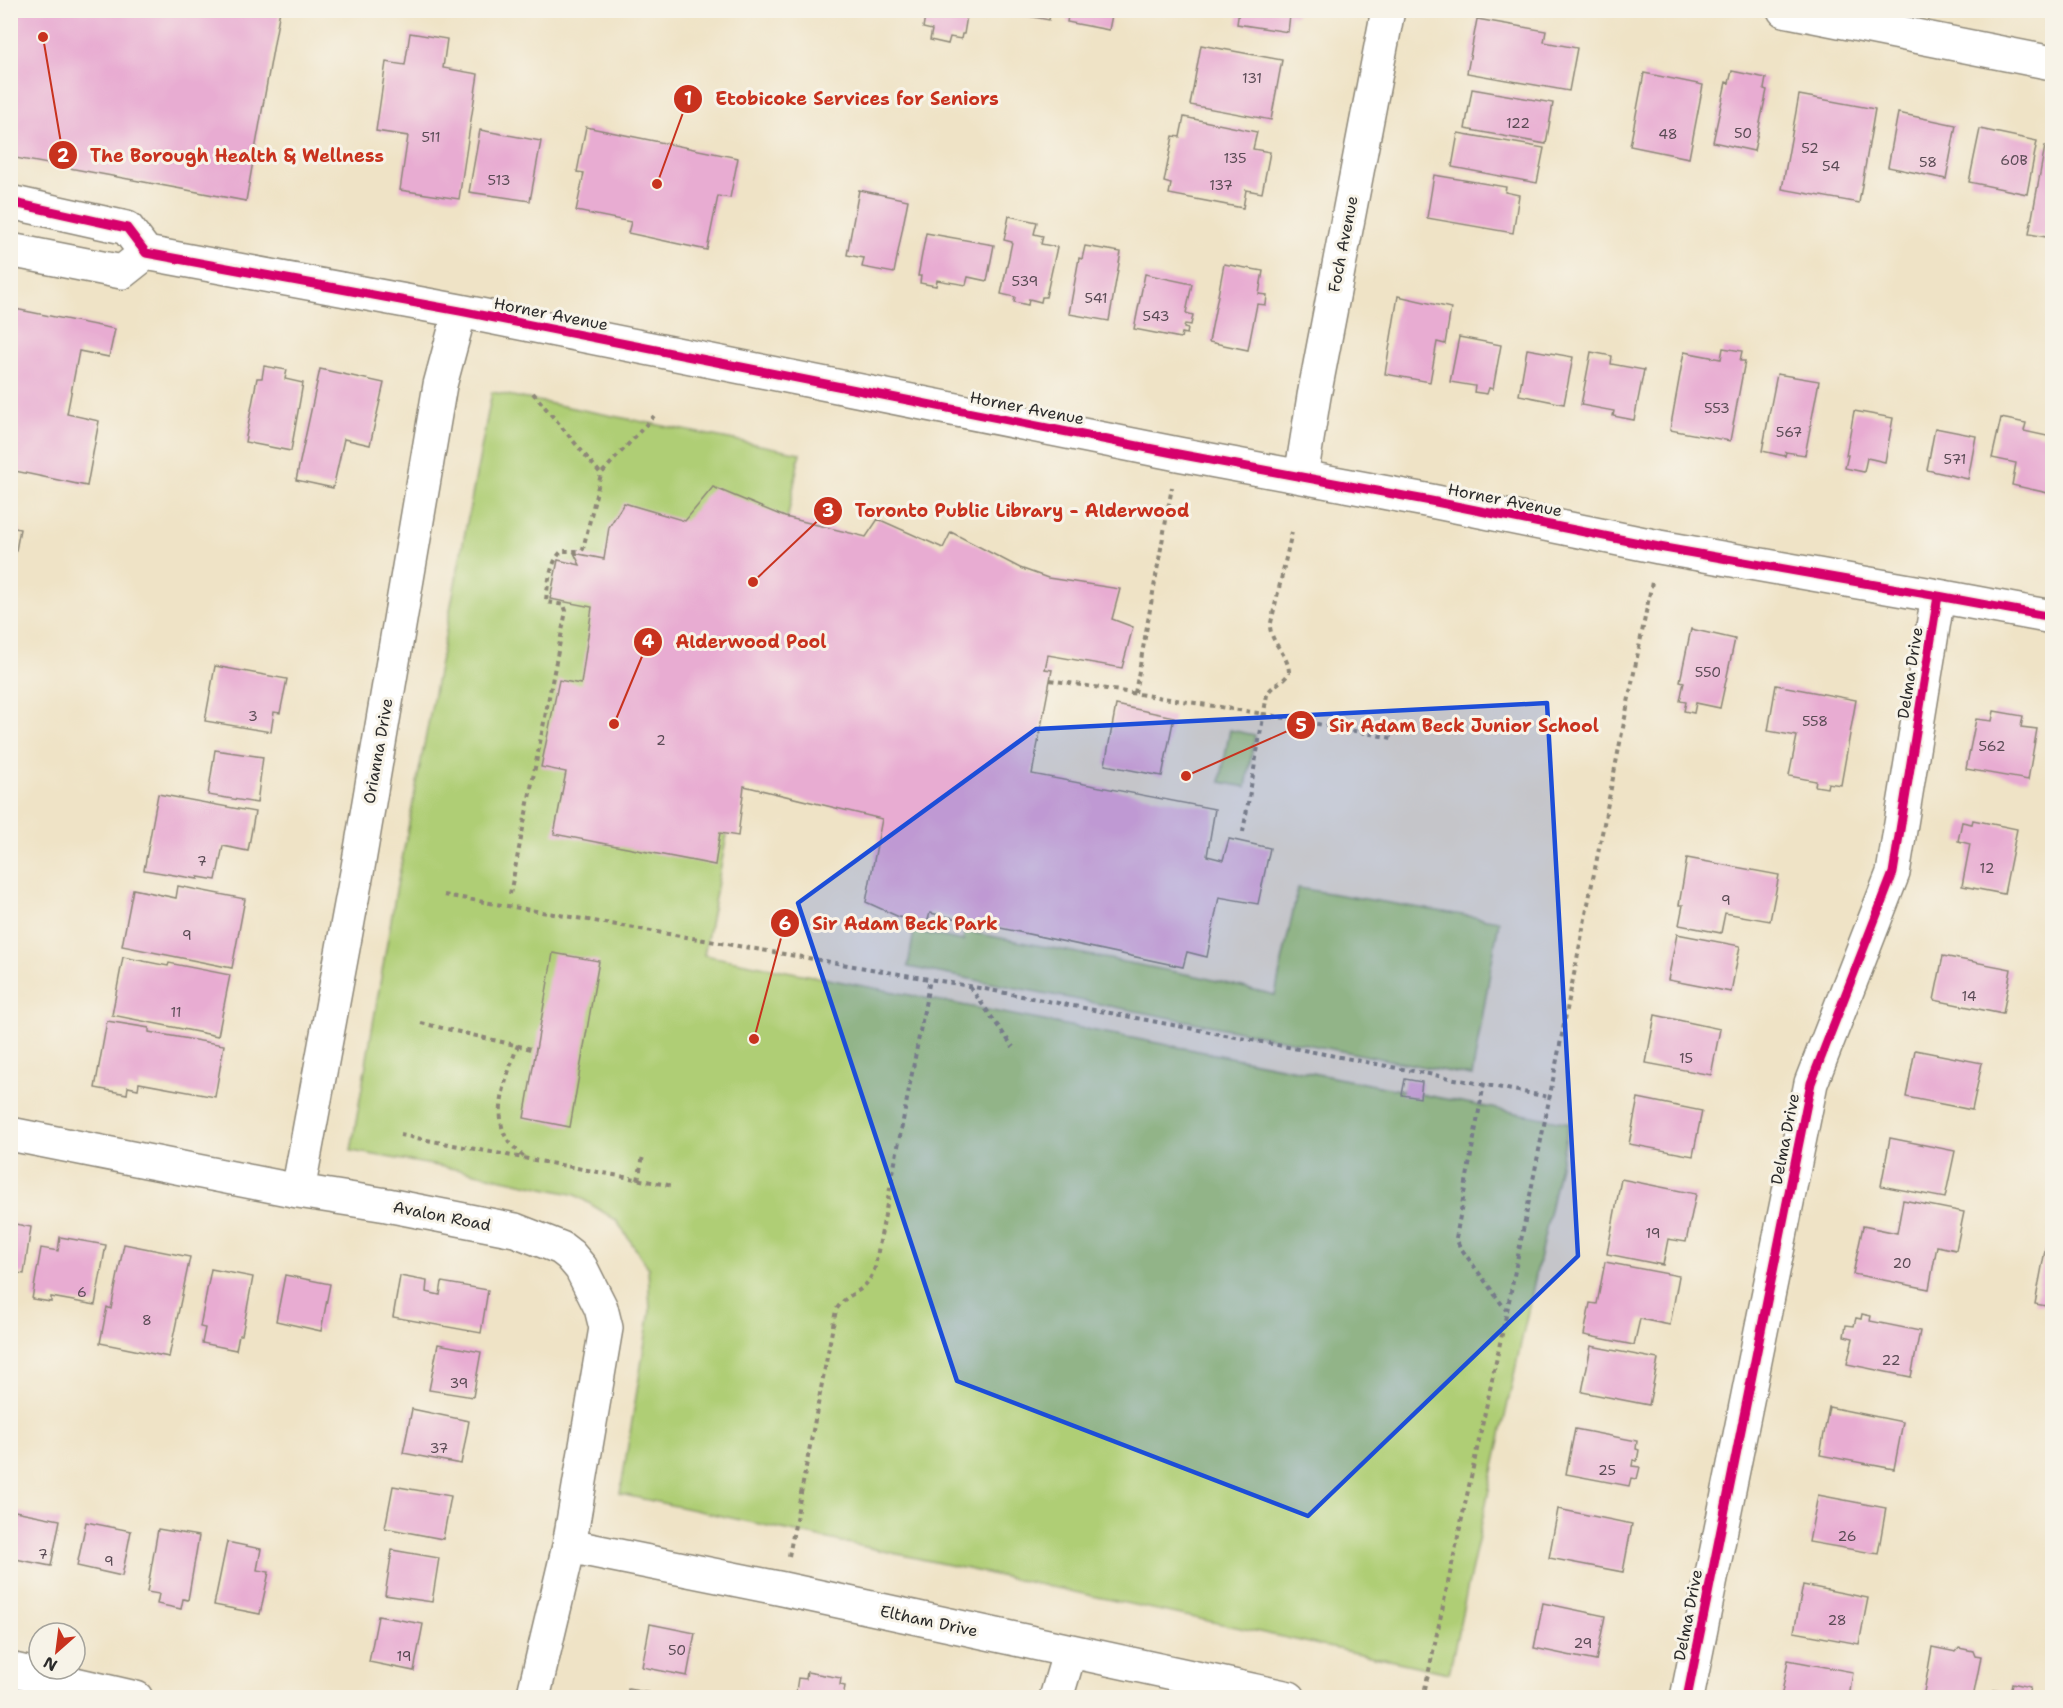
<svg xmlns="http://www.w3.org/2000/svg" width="2063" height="1708" font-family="'Shantell Sans',sans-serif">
  <rect width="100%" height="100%" fill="#f7f3e8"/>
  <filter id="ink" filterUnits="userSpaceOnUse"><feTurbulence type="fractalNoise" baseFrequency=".0167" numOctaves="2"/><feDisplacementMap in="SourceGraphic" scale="12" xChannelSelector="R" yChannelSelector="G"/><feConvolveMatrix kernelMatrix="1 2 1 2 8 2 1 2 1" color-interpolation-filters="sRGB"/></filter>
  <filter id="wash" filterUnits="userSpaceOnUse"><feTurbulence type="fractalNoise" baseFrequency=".008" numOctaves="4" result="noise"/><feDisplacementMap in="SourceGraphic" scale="24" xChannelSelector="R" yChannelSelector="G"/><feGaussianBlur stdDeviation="1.35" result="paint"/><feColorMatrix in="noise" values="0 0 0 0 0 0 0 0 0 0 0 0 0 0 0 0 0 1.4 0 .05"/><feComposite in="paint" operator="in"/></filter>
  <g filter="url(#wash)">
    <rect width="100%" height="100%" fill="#efe3c6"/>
    <path fill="#afce75" stroke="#6d7c50" stroke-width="1.5" d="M 492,392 L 800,453 L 704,955 L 1569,1123 L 1449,1673 L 620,1494 L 650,1311 L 648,1267 L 616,1220 L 576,1195 L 461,1170 L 351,1151 L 396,891 Z
      M 1230,730 L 1255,735 L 1246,787 L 1220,782 Z
      M 1298,888 L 1499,921 L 1472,1076 L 908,967 L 914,931 L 963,941 L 964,931 L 1201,977 L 1275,995 Z"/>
    <g id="blocks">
      <path fill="#e8acd2" d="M 13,10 L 280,10 L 246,201 L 10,157 L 10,25 Z
        M 926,10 L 968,10 L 964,34 L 962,34 L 961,39 L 950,37 L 948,44 L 930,40 L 932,30 L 923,28 Z
        M 1013,10 L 1051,10 L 1049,20 L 1012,13 Z
        M 1069,10 L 1113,10 L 1109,30 L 1067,22 Z
        M 1239,10 L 1297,10 L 1296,16 L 1290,15 L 1288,32 L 1237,24 Z
        M 1477,19 L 1546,31 L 1544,42 L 1577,48 L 1569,91 L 1467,73 Z
        M 410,33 L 447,39 L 443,68 L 478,74 L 459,199 L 400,190 L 408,136 L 376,131 L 386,62 L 405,65 Z
        M 1201,45 L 1282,60 L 1271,120 L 1190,105 Z
        M 1732,71 L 1766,78 L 1764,89 L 1767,90 L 1754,151 L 1713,142 L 1726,82 L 1729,83 Z
        M 1644,73 L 1703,85 L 1689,158 L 1630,146 Z
        M 1472,89 L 1553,103 L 1546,144 L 1465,129 Z
        M 1799,95 L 1875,109 L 1859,203 L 1782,189 Z
        M 1898,113 L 1956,125 L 1946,179 L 1888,167 Z
        M 1184,117 L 1257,132 L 1253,149 L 1270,152 L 1262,193 L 1246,190 L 1243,208 L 1169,194 L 1171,184 L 1164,182 L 1173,136 L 1180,137 Z
        M 586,127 L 738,158 L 730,198 L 718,196 L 707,250 L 628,233 L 631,222 L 576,211 L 584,173 L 577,172 Z
        M 1980,129 L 2037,141 L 2027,194 L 1969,182 Z
        M 480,130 L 541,141 L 530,201 L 469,192 Z
        M 1458,133 L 1544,148 L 1537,183 L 1452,167 Z
        M 2045,146 L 2052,148 L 2052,238 L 2029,234 Z
        M 1434,175 L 1506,187 L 1505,192 L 1519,195 L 1513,233 L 1427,218 Z
        M 859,190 L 908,200 L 894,273 L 862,267 L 864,258 L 847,255 Z
        M 1009,216 L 1037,222 L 1034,234 L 1043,236 L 1041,244 L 1057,247 L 1046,297 L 1042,297 L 1041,302 L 1029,299 L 1028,305 L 1014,302 L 1015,297 L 1001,294 L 1012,242 L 1004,240 Z
        M 926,233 L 994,245 L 987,281 L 968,277 L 966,285 L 937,280 L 936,286 L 920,283 L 921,276 L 918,276 Z
        M 1085,246 L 1121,252 L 1109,321 L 1069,314 L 1079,258 L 1082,259 Z
        M 1224,264 L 1263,271 L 1259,294 L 1267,295 L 1266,305 L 1257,304 L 1248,350 L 1209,342 Z
        M 1145,274 L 1192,284 L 1186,313 L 1193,315 L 1191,325 L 1185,324 L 1184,328 L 1188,329 L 1187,334 L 1182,333 L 1181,338 L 1134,329 Z
        M 1398,296 L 1451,308 L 1445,344 L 1437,342 L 1430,382 L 1385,374 Z
        M 10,308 L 115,329 L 109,357 L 79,351 L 67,414 L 99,421 L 87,486 L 10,470 Z
        M 1459,337 L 1501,345 L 1493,389 L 1489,388 L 1487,394 L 1474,392 L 1475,386 L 1450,382 Z
        M 1723,348 L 1742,351 L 1740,361 L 1745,361 L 1730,441 L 1670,430 L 1684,352 L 1721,359 Z
        M 1527,349 L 1573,357 L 1564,404 L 1519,395 Z
        M 1591,352 L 1612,356 L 1611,364 L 1644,370 L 1634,420 L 1613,416 L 1614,411 L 1581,405 Z
        M 264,366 L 287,370 L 285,379 L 303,383 L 291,451 L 245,442 L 257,378 L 262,378 Z
        M 320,369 L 384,383 L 370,445 L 344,439 L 333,488 L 296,480 Z
        M 1777,374 L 1819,381 L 1805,455 L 1786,452 L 1785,456 L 1762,451 Z
        M 1854,411 L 1893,418 L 1885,462 L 1867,458 L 1864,472 L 1845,468 L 1848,455 L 1846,455 Z
        M 2001,418 L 2026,423 L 2024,431 L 2052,437 L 2052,471 L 2048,493 L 2012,485 L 2016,463 L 1992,458 Z
        M 1935,428 L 1976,436 L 1968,479 L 1927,470 Z
        M 713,487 L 785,517 L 866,537 L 878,519 L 943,548 L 951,532 L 1020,568 L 1048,578 L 1120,589 L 1112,619 L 1133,627 L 1122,668 L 1048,655 L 1045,669 L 1052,670 L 1032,774 L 1215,809 L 1207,856 L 1223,860 L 1229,839 L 1270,848 L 1258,904 L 1219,897 L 1207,957 L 1187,952 L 1183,967 L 930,913 L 927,923 L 899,917 L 866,902 L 882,819 L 744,786 L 738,836 L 720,833 L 715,865 L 554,834 L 566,772 L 541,767 L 559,680 L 581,684 L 592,607 L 550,599 L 558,560 L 580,565 L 574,553 L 604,559 L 609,527 L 624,503 L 685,521 Z
        M 10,527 L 20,529 L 14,561 L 10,561 Z
        M 10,615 L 17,616 L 12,644 L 10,644 Z
        M 1691,629 L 1735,639 L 1720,708 L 1696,703 L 1694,713 L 1684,711 L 1686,702 L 1680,701 L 1684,682 L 1680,681 Z
        M 215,666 L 287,679 L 280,713 L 274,712 L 271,732 L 205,721 Z
        M 1776,685 L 1856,700 L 1841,785 L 1828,783 L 1827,788 L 1815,786 L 1816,781 L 1789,776 L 1797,736 L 1768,731 Z
        M 1116,705 L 1174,717 L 1162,776 L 1105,765 Z
        M 1994,711 L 2023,716 L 2021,727 L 2037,729 L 2028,780 L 1966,769 L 1976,719 L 1992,721 Z
        M 215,750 L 263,757 L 257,803 L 208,795 Z
        M 158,794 L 255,812 L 248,851 L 223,846 L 216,880 L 198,877 L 198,879 L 144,870 Z
        M 1973,820 L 2017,829 L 2004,894 L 1962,886 L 1970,844 L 1958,841 L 1962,822 L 1972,824 Z
        M 1687,858 L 1779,875 L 1770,921 L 1725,913 L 1721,933 L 1679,925 L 1683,905 L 1679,905 Z
        M 178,886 L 245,899 L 232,968 L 122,946 L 133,889 L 176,898 Z
        M 1677,934 L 1740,946 L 1731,992 L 1668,980 Z
        M 553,953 L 599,961 L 570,1127 L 524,1118 Z
        M 1943,956 L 2011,969 L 2003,1014 L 1934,1000 Z
        M 123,957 L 168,966 L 169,963 L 230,975 L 218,1036 L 112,1015 Z
        M 1655,1015 L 1720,1029 L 1711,1075 L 1646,1063 Z
        M 107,1021 L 149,1028 L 149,1032 L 224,1045 L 215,1097 L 139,1083 L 138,1089 L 128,1087 L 127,1094 L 95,1088 Z
        M 1915,1050 L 1982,1063 L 1972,1110 L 1906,1097 Z
        M 1405,1079 L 1422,1082 L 1420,1098 L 1402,1095 Z
        M 1638,1098 L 1702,1111 L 1693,1156 L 1629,1144 Z
        M 1890,1138 L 1955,1151 L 1945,1198 L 1881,1186 Z
        M 1621,1179 L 1696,1194 L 1686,1242 L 1668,1239 L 1663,1265 L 1607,1254 Z
        M 1903,1200 L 1964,1212 L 1956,1250 L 1937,1246 L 1929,1289 L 1853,1274 L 1863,1226 L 1897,1233 Z
        M 10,1223 L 31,1227 L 24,1274 L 10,1272 Z
        M 60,1237 L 106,1245 L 95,1305 L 51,1297 L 51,1302 L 32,1299 L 41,1248 L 58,1251 Z
        M 124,1244 L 190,1257 L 169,1357 L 100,1343 L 107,1307 L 111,1309 Z
        M 2046,1245 L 2052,1246 L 2052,1307 L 2035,1304 Z
        M 1605,1262 L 1679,1276 L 1670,1325 L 1640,1319 L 1634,1345 L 1584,1335 L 1590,1303 L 1597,1304 Z
        M 211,1269 L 253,1277 L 242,1335 L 239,1335 L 236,1350 L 202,1343 L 205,1328 L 200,1327 Z
        M 285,1275 L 330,1284 L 321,1331 L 276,1321 Z
        M 400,1276 L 427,1281 L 426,1292 L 440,1295 L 442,1282 L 488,1290 L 481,1333 L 393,1317 Z
        M 1862,1314 L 1871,1316 L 1870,1321 L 1920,1331 L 1911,1377 L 1847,1364 L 1853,1338 L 1844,1336 L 1846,1325 L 1854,1326 L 1856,1318 L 1861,1319 Z
        M 438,1344 L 481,1352 L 473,1397 L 429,1390 Z
        M 1591,1346 L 1658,1359 L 1649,1405 L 1582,1392 Z
        M 1829,1407 L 1903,1422 L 1894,1469 L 1820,1455 Z
        M 412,1409 L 469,1421 L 461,1464 L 403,1453 Z
        M 1575,1429 L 1637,1441 L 1636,1449 L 1639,1450 L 1637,1461 L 1633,1460 L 1632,1466 L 1640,1467 L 1637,1479 L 1631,1478 L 1629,1486 L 1566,1474 Z
        M 393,1486 L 451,1496 L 443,1539 L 385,1528 Z
        M 1818,1495 L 1886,1508 L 1878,1554 L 1809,1542 Z
        M 1558,1509 L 1632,1524 L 1623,1572 L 1549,1558 Z
        M 15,1511 L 60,1520 L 51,1566 L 10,1558 L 10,1535 Z
        M 86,1522 L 131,1531 L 122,1576 L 77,1566 Z
        M 158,1529 L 199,1536 L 188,1600 L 183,1599 L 181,1609 L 157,1604 L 159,1594 L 147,1592 Z
        M 227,1542 L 261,1549 L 257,1570 L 269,1572 L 260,1614 L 214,1605 Z
        M 392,1550 L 439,1558 L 432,1602 L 385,1595 Z
        M 1803,1585 L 1868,1598 L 1859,1644 L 1794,1632 Z
        M 1543,1603 L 1605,1616 L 1596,1661 L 1534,1648 Z
        M 378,1616 L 423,1624 L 414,1671 L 369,1662 Z
        M 650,1624 L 695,1633 L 687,1676 L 642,1667 Z
        M 1932,1647 L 1956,1652 L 1959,1648 L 1973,1651 L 1975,1656 L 1981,1657 L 1973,1698 L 1923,1698 Z
        M 1788,1660 L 1853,1672 L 1849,1698 L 1781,1698 Z
        M 807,1672 L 841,1678 L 840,1685 L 845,1686 L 843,1698 L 795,1698 L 798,1678 L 806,1679 Z
        M 2012,1683 L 2030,1687 L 2027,1698 L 1993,1698 L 1994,1690 L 2010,1693 Z
        M 628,1689 L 669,1696 L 669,1698 L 627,1698 Z"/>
    </g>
  </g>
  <g filter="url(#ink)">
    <use href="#blocks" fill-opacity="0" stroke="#8d8778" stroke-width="1.5"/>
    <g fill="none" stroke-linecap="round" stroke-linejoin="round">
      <defs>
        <path id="minor" d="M 1784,10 L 2052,63
          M 10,202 L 127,228 L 146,253 L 460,311 L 1178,454 L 1431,501 L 1659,547 L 1938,596 L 2052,617
          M 10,250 L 122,272 L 146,253
          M 1301,477 L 1314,396 L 1388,10
          M 10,1134 L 298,1191 L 387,1205 L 515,1230 L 561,1248 L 570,1255 L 581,1268 L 601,1308 L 606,1328 L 569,1546 L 533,1698
          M 298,1191 L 358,867 L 440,385 L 460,311
          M 569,1546 L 783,1589 L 1289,1698
          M 10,1669 L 136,1698
          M 1056,1698 L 1070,1651
          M 1687,1698 L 1811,1083 L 1893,873 L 1938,596"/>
      </defs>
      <use href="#minor" stroke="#8d8778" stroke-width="36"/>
      <path stroke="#8d8778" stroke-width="4" stroke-dasharray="4.5 4.5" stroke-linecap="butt" d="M 533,393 L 601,474
        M 1050,680 L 1264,714 L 1392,738
        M 1135,693 L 1172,487
        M 1243,832 L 1267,695 C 1272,683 1285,683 1289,672 C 1288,654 1272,645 1270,627 L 1292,532
        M 510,894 L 566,611 L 564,605 L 547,602 L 546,600 C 548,584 550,562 562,551 L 581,551 L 583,549 L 601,474 L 654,416
        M 444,895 L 969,986 L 1549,1097
        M 970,987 L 1013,1047
        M 421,1023 L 536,1050
        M 518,1045 C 509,1068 494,1109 504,1133 C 508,1143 518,1151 525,1158
        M 1484,1083 L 1456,1238 L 1460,1247 L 1506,1310
        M 400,1135 L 673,1186
        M 638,1180 L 643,1156
        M 789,1556 L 836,1310 C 849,1289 866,1296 875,1267 L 930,979
        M 1423,1698 L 1507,1311 L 1652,582"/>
      <use href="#minor" stroke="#fff" stroke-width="33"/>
      <defs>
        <path id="cycleway" d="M 10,202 L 127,228 L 146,253 L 460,311 L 1178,454 L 1431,501 L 1659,547 L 1938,596 L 2052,617
          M 1687,1698 L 1811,1083 L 1893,873 L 1938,596"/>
      </defs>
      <use href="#cycleway" stroke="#f7f3e8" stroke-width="13"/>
      <use href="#cycleway" stroke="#d6006c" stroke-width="9"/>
    </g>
  </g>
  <path fill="#1d4ed8" fill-opacity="0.2" stroke="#1d4ed8" stroke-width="4.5" stroke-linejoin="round" d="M 1547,703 L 1578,1256 L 1308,1516 L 957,1381 L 798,903 L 1036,729 Z"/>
  <g text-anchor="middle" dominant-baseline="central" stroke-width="6" stroke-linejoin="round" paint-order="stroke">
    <g font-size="14" fill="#5a4b55">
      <text x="1252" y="78">131</text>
      <text x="1518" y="123">122</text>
      <text x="1743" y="133">50</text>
      <text x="1668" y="134">48</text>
      <text x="431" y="137">511</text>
      <text x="1810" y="148">52</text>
      <text x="1235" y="158">135</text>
      <text x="2014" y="160">60B</text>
      <text x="1928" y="162">58</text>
      <text x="1831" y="166">54</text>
      <text x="499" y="180">513</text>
      <text x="1221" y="185">137</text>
      <text x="1025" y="281">539</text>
      <text x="1096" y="298">541</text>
      <text x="1156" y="316">543</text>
      <text x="1717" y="408">553</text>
      <text x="1789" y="432">567</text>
      <text x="1955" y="459">571</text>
      <text x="1708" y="672">550</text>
      <text x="253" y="716">3</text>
      <text x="1815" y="721">558</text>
      <text x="661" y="740">2</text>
      <text x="1992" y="746">562</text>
      <text x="202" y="861">7</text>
      <text x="1987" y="868">12</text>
      <text x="1726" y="900">9</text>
      <text x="187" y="935">9</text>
      <text x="1969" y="996">14</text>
      <text x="176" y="1012">11</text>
      <text x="1686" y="1058">15</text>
      <text x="1653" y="1233">19</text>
      <text x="1902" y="1263">20</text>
      <text x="82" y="1292">6</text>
      <text x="147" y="1320">8</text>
      <text x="1891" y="1360">22</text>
      <text x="459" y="1383">39</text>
      <text x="439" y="1448">37</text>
      <text x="1607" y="1470">25</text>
      <text x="1847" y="1536">26</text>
      <text x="43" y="1554">7</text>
      <text x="109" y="1561">9</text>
      <text x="1837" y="1620">28</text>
      <text x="1583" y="1643">29</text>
      <text x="677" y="1650">50</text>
      <text x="404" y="1656">19</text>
    </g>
    <g font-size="16" fill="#2b2b2b" stroke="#f7f3e8">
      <text transform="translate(1343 244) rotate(-79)">Foch Avenue</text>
      <text transform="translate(551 314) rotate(11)">Horner Avenue</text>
      <text transform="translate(1027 408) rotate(11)">Horner Avenue</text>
      <text transform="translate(1505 500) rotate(11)">Horner Avenue</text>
      <text transform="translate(1910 673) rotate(-81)">Delma Drive</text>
      <text transform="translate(378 751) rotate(-80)">Orianna Drive</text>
      <text transform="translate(1785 1139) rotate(-79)">Delma Drive</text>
      <text transform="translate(442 1216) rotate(11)">Avalon Road</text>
      <text transform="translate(1688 1615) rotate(-79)">Delma Drive</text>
      <text transform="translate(929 1621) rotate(12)">Eltham Drive</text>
    </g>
  </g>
  <path fill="none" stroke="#c8321e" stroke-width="2" d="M657 184L688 99M43 37L63 155M753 582L828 511M614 724L648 642M1186 776L1301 725M754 1039L785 923"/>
  <g fill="#c8321e" stroke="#f7f3e8" stroke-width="2">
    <circle cx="657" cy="184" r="6"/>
    <circle cx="43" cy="37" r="6"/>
    <circle cx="753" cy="582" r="6"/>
    <circle cx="614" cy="724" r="6"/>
    <circle cx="1186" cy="776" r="6"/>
    <circle cx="754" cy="1039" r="6"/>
    <circle cx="688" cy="99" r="15"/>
    <circle cx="63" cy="155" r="15"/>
    <circle cx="828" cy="511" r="15"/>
    <circle cx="648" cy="642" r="15"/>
    <circle cx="1301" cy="725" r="15"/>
    <circle cx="785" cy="923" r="15"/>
  </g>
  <g font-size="18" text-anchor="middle" font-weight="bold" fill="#fff">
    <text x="688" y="105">1</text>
    <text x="63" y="162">2</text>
    <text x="828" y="517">3</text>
    <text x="648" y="648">4</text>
    <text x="1301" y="732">5</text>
    <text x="785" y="930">6</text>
  </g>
  <g font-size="18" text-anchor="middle" font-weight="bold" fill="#c8321e" stroke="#f7f3e8" stroke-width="6" stroke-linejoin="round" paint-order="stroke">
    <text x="857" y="105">Etobicoke Services for Seniors</text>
    <text x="237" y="162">The Borough Health &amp; Wellness</text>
    <text x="1022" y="517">Toronto Public Library - Alderwood</text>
    <text x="751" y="648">Alderwood Pool</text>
    <text x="1464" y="732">Sir Adam Beck Junior School</text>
    <text x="905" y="930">Sir Adam Beck Park</text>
  </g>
  <rect width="2063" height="1708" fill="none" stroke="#f7f3e8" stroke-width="36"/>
  <g transform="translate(57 1651) rotate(208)"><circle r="28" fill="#f7f3e8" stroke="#a5a39c" stroke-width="1.5"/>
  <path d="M0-4.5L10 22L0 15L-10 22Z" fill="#c8321e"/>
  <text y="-9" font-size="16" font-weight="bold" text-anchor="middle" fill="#2b2b2b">N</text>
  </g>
</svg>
